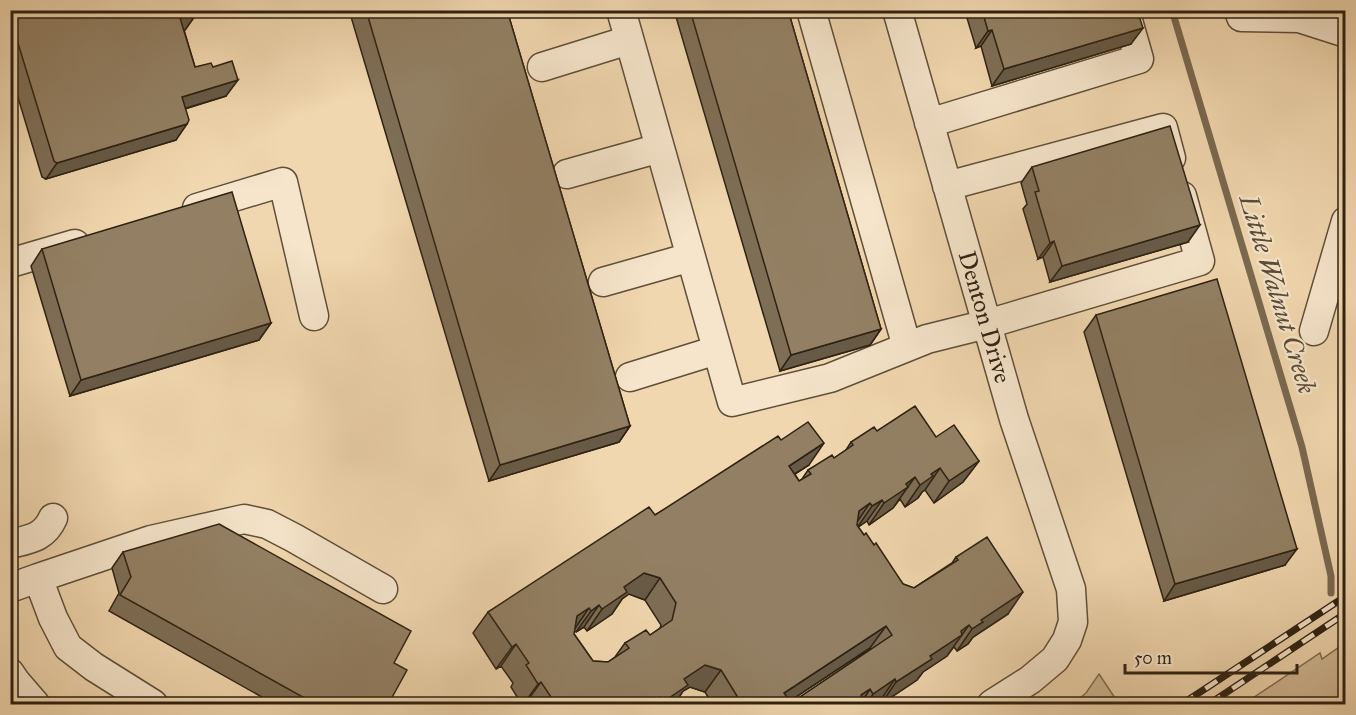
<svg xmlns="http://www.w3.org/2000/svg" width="1356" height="715" font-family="'IM FELL Great Primer',serif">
  <rect width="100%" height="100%" fill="#f1d7af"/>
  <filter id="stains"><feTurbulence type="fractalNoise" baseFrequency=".00333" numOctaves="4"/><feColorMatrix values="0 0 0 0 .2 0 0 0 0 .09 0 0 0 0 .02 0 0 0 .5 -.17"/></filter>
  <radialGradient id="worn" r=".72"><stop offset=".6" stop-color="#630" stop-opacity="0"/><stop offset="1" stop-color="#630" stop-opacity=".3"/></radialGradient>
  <path fill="#d0b894" stroke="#7f6d54" stroke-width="1.5" d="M 1345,643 L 1345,704 L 1244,704 L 1320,653 L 1322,659 Z
    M 1099,674 L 1119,704 L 1073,704 L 1086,693 Z"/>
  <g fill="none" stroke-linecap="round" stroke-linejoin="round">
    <path stroke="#7b6951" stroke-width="7" d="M 1172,10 L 1302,447 L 1331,576 L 1331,593"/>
    <defs>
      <path id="minor" d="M 621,10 L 732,402 L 830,378 L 927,339 L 987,324 L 1200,261 L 1182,196
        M 811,10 L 907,347
        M 897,10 L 1014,419 L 1071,589 L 1073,622 L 1067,640 L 1055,659 L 1030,680 L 992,704
        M 1239,10 L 1241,17 L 1299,18
        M 1302,10 L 1299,18 L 1346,33
        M 542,67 L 629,40
        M 929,123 L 1139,59 L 1125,10
        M 567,174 L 660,148
        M 947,186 L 1163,128 L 1171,158
        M 197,208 L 283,182 L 314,316
        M 10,263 L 75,244
        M 603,282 L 691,257
        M 1314,331 L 1346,221
        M 630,377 L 717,350
        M 10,544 C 30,539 44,538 53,518
        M 38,578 L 151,540 L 244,519 L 267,524 L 294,538 L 383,589
        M 10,588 L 38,578 L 53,618 L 68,647 L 94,667 L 153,704
        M 10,673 L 16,682 L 35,704"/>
    </defs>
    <use href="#minor" stroke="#5f4f3a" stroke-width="31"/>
    <use href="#minor" stroke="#f6e5cb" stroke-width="28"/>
    <defs>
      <path id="rail" d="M 1182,704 L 1346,596
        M 1209,704 L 1346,613"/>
    </defs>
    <use href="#rail" stroke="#2e2213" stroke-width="7"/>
    <use href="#rail" stroke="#f6e5cb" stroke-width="4.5" stroke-dasharray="14" stroke-linecap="butt"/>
  </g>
  <path fill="#7e6e56" stroke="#2e2213" stroke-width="1.5" fill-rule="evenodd" d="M 10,10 L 197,13 L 185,30 L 184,30 L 195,67 L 213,67 L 226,96 L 185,109 L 176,140 L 46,179 L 42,177 L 10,71 Z
    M 349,10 L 507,10 L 630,426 L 619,442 L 489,481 Z
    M 674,10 L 788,10 L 881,329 L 870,345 L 780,371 Z
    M 970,10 L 1137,10 L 1131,44 L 992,86 L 981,46 L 976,48 L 967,18 L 971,13 Z
    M 1032,167 L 1188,242 L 1050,282 L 1043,257 L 1038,259 L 1023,209 L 1027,204 L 1021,183 Z
    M 42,249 L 271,323 L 259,340 L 70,396 L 31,266 Z
    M 1096,315 L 1285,565 L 1164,601 L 1084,332 Z
    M 877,431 L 936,437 L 979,461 L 963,482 L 934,503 L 925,490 L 922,492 L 918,498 L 905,507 L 900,499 L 893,508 L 869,525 L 867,521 L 858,527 L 864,535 L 874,545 L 903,584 L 914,588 L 952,563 L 956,557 L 1008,614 L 973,637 L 968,644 L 957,651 L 954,647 L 953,648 L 947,656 L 923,672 L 917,680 L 881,704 L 880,701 L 875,705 L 713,705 L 705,692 L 690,687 L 683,691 L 674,705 L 526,705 L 525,704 L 522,705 L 511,687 L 513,683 L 501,666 L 496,669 L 473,633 L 488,612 L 655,515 L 781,440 L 809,465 L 795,474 L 799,481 L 802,479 L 808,470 L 834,458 L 846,450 L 851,442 ZM 629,594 L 645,600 L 661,625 L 660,628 L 650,635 L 625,643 L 615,657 L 608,662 L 593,661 L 574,634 L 574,631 L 576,632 L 584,627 L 587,631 L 612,614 L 622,599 ZM 870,648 L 871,649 L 791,703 L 789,701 Z
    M 123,552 L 394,663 L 389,703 L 392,705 L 276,705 L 109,611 L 119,593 L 112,568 Z"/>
  <path fill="#675a46" stroke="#2e2213" stroke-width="1.5" d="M 197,13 L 185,30 L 169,35 L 180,18 Z
    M 1143,28 L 1131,44 L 992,86 L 1004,69 Z
    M 992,30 L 981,46 L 976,48 L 988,31 Z
    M 238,80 L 226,96 L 170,113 L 182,97 Z
    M 187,124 L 176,140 L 46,179 L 57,163 Z
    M 1200,225 L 1188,242 L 1050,282 L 1062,266 Z
    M 1054,241 L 1043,257 L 1038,259 L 1050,243 Z
    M 271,323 L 259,340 L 70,396 L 81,380 Z
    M 881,329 L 870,345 L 780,371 L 791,355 Z
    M 630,426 L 619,442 L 489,481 L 500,465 Z
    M 824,443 L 809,465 L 774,487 L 789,466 Z
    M 979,461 L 963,482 L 934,503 L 949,481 Z
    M 940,468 L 925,490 L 922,492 L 918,498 L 905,507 L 920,485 L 931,474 Z
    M 915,477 L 893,508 L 869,525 L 884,503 L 906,484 Z
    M 882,500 L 867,521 L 857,528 L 872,506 Z
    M 870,503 L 855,525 L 859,511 Z
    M 1297,549 L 1285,565 L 1164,601 L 1175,584 Z
    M 644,573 L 660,578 L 645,600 L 629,594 L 622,599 L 612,614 L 587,631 L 602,609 L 624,587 Z
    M 1023,592 L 1008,614 L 973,637 L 968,644 L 957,651 L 972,629 L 981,620 Z
    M 599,605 L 584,627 L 576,632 L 591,611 Z
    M 589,608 L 574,630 L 577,616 Z
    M 969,625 L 947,656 L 923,672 L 917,680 L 881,704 L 896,682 L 961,631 Z
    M 886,626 L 870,648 L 784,705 L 784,693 Z
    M 516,644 L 501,666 L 496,669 L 512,647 Z
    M 705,665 L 721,670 L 705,692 L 690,687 L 683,691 L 674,705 L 661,705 L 684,679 Z
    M 895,679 L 880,701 L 875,705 L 866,705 L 873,694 Z
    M 541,682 L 525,704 L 523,705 L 538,684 Z
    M 870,689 L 860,705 L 855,705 L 861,695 Z
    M 660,697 L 654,705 L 650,705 L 651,703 Z"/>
  <path fill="#938064" stroke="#2e2213" stroke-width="1.5" fill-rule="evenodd" d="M 10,10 L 196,10 L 197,13 L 180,18 L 195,67 L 211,63 L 213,67 L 232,61 L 238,80 L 182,97 L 189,120 L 187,124 L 57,163 L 54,161 L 10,17 Z
    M 366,10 L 507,10 L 630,426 L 500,465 Z
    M 690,10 L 788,10 L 881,329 L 791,355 Z
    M 982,10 L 1137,10 L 1143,28 L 1004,69 L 992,30 L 988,31 Z
    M 1170,126 L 1200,225 L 1062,266 L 1054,241 L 1050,243 L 1035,192 L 1039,191 L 1032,167 Z
    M 232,192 L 271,323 L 81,380 L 42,249 Z
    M 1217,279 L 1297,549 L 1175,584 L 1096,315 Z
    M 915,406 L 936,437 L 954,425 L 979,461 L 949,481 L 940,468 L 931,474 L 933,476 L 920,485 L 915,477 L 906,484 L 908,487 L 884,503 L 882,500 L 872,506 L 870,503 L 859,511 L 857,525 L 864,535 L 866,533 L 874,545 L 876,543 L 903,584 L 914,588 L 958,560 L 956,557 L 987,537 L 1023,592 L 981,620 L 983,622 L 972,629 L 969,625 L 961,631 L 962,635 L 930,656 L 932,659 L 896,682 L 895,679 L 873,694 L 870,689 L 861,695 L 864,700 L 856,705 L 735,705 L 737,696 L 721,670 L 705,665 L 684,679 L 688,685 L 663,702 L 660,697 L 651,703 L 650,701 L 644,705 L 552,705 L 548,699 L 551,697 L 541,682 L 538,684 L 526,665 L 529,663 L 516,644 L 512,647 L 488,612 L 649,507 L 655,515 L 778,436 L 781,440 L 808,422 L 824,443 L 789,466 L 799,481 L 811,474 L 808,470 L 832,455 L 834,458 L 853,445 L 851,442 L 874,427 L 877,431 ZM 644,573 L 660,578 L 676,603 L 672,620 L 650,635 L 646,630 L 625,643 L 629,648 L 608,662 L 593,661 L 574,634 L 577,616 L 589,608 L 591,611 L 599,605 L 602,609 L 627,592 L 624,587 ZM 886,626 L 892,635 L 791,703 L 784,693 Z
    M 219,524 L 411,631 L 394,663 L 407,670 L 389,703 L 392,705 L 317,705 L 120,595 L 131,577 L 123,552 Z"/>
  <g text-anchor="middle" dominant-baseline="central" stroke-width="4.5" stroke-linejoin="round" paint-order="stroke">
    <g font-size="24" fill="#2e2213" stroke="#f6e5cb">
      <text transform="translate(985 317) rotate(74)">Denton Drive</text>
    </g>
    <g font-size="26" font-style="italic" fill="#5b4c37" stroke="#f6e5cb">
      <text transform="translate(1278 294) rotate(73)">Little Walnut Creek</text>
    </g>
  </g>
  <rect width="1356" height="715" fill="none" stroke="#f1d7af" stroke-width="36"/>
  <rect x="12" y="12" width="1332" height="691" fill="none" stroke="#2e2213" stroke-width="3"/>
  <rect x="18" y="18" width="1320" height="679" fill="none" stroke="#2e2213" stroke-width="1.5"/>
  <path d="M1125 664v9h172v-9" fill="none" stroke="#2e2213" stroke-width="3"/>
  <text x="1134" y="664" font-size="18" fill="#2e2213" stroke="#f6e5cb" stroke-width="4.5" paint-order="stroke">50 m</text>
  <rect width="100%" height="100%" filter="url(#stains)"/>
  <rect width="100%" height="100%" fill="url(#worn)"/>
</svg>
